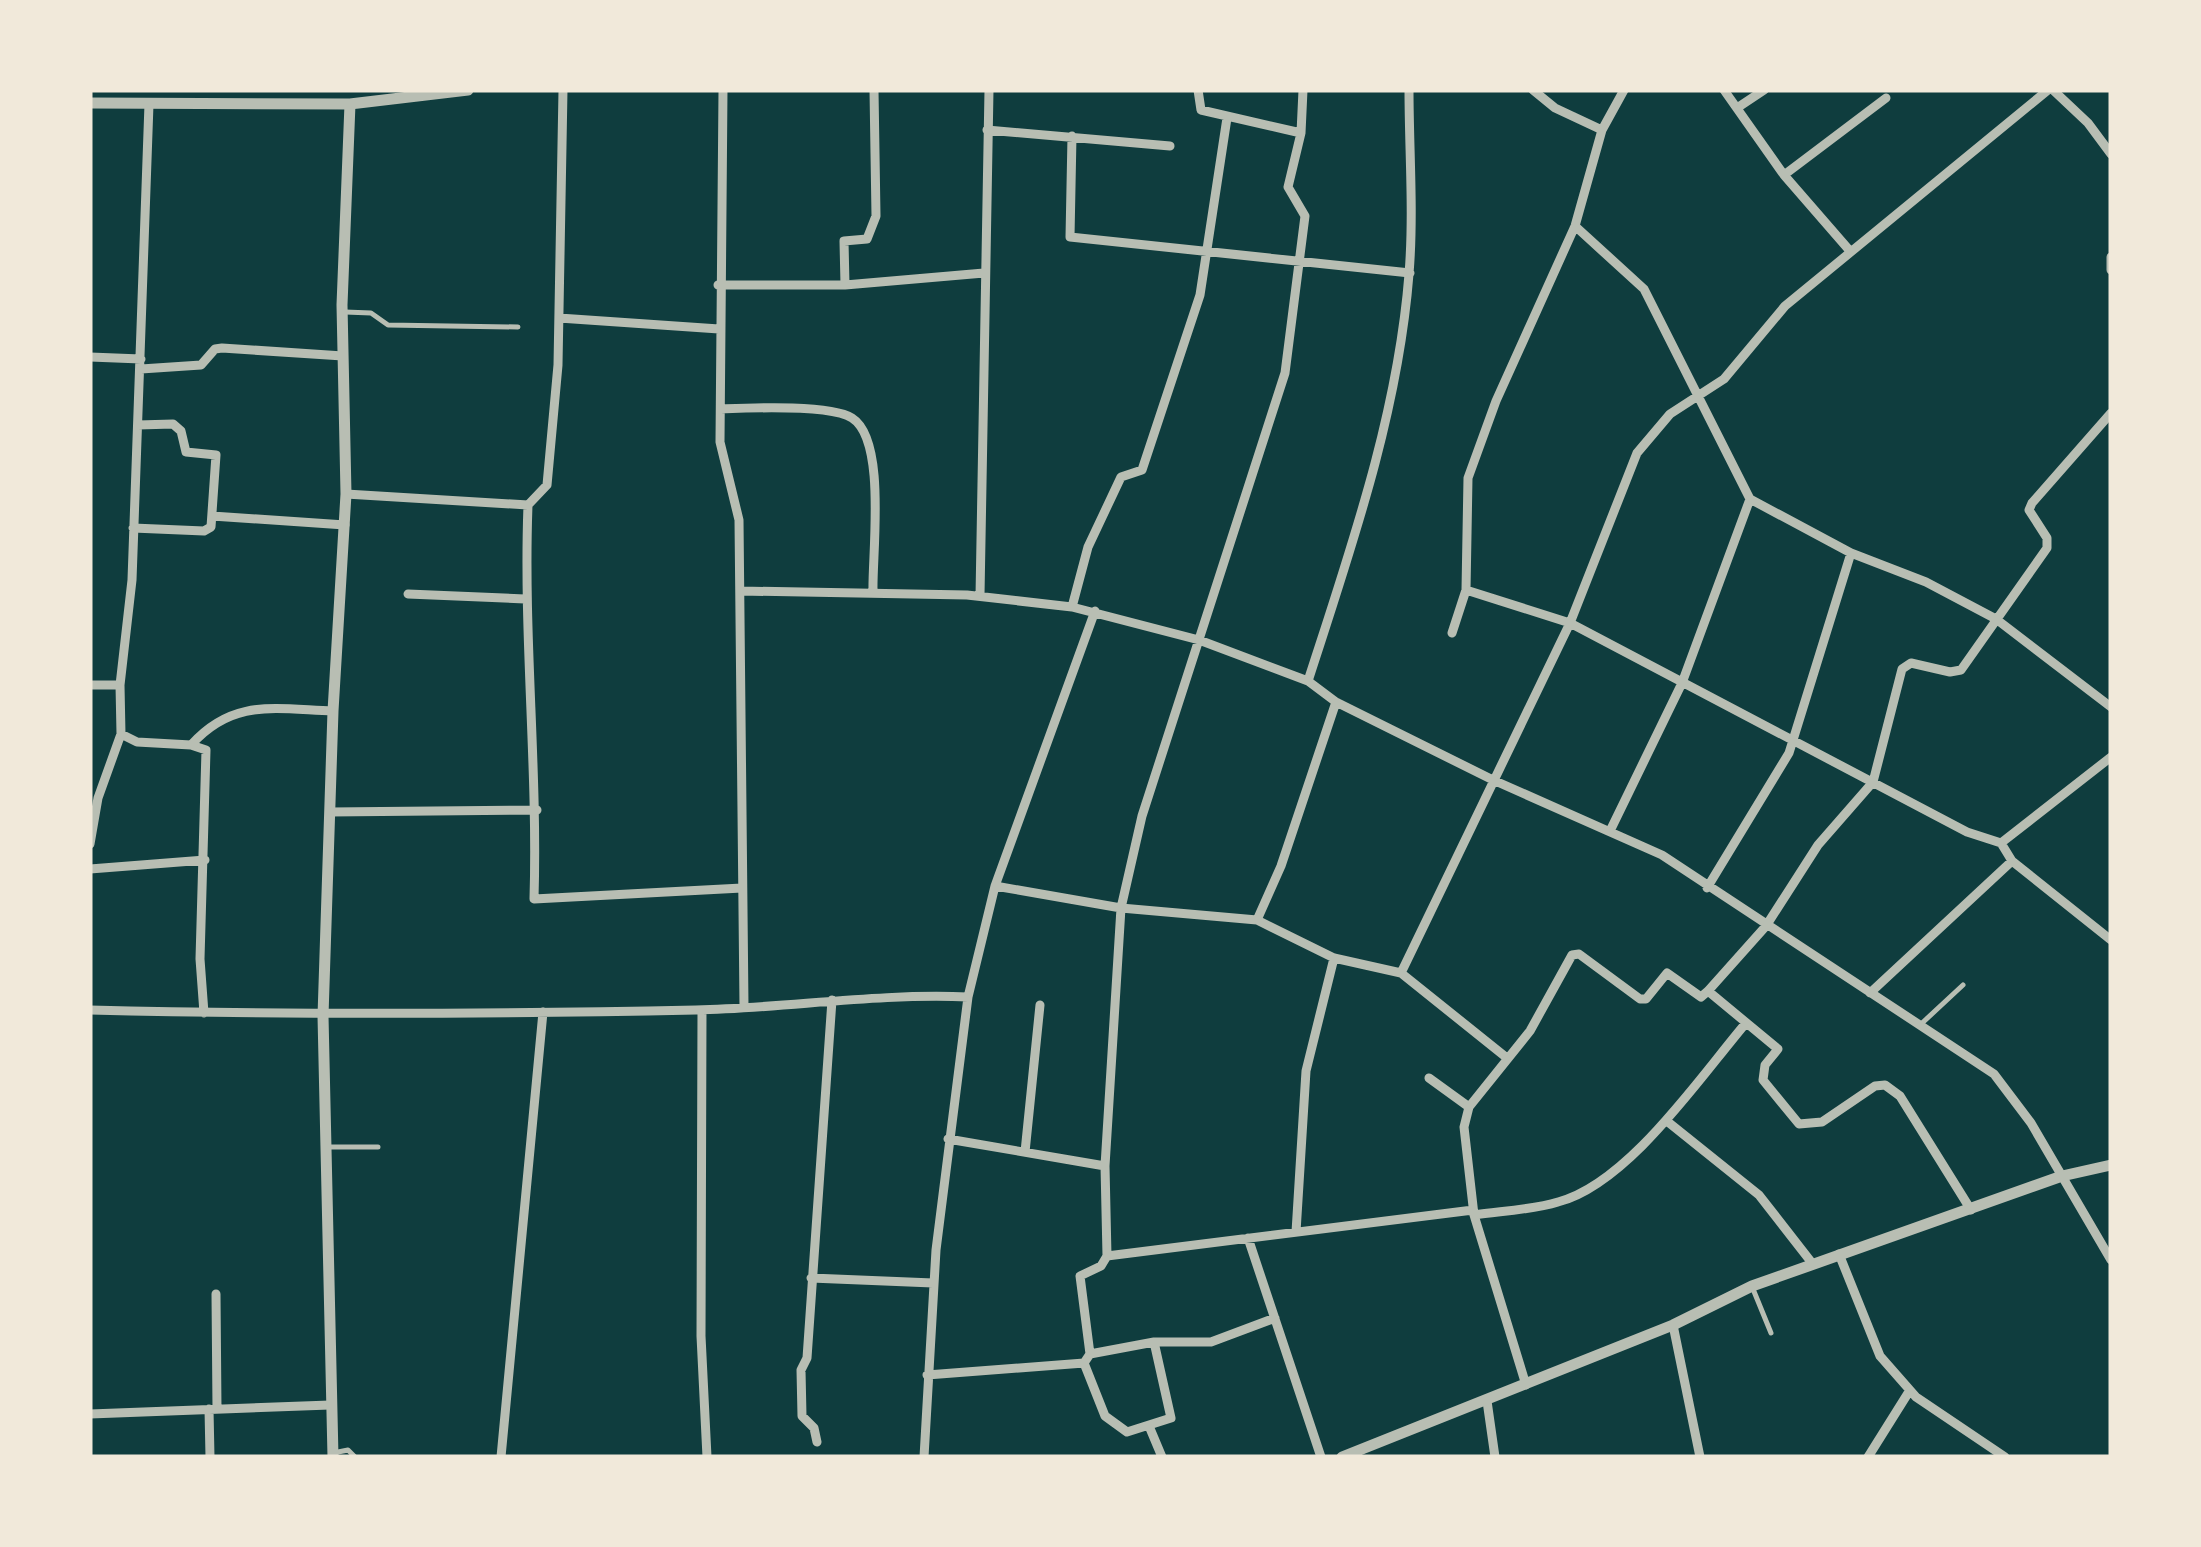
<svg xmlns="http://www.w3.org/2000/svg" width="2201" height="1547" font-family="'Noto Serif',serif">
  <rect width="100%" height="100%" fill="#0f3d3e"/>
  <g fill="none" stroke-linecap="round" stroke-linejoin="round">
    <path stroke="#b8beb3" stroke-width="5" d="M 345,312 L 371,313 L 388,325 L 518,327
      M 1920,1025 L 1963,985
      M 326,1147 L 378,1147
      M 1753,1289 L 1771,1333
      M 333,1453 L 348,1450 L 355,1457"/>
    <path stroke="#b8beb3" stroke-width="9" d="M 563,90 L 558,365 L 547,485 L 528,505 C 523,637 538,767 534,899 L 742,888
      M 723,90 L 720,442 L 739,520 L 744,1006
      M 1198,90 L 1201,110 L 1301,133
      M 1533,90 L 1555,108 L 1602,130
      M 1624,90 L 1602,130 L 1575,226 L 1496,401 L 1468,478 L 1466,590 L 1570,623 L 1967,832 L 2001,843 L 2012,861 L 2111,940
      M 1724,90 L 1784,175 L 1850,251
      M 2053,90 L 2088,123 L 2111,154
      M 149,104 L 132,580 L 120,685 L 121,734 L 137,742 L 191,745 C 233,698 275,709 333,711
      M 1737,108 L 1764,90
      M 987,130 L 1170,146
      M 1072,136 L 1070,237 L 1410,273
      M 1784,175 L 1886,98
      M 1575,226 L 1644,289 L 1750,499 L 1851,553 L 1926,582 L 1996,619 L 2111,707
      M 2111,257 L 2111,270
      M 718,285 L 845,285 L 984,273
      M 845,285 L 844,241 L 867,239 L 876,216 L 874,90
      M 559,318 L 719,329
      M 90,357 L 141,359
      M 141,369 L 201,365 L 215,349 L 222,348 L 343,356
      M 721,409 C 748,408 830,404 852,418 C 887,440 872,553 873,591
      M 346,494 L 528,505
      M 212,516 L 345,525
      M 133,528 L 204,531 L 211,527 L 216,455 L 186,452 L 181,431 L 173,424 L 138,425
      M 741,591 L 967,595 L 1072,607 L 1199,640 L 1308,681 L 1336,702 L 1493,780 L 1662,855 L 1994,1074 L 2031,1123 L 2111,1260
      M 408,594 L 525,599
      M 980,596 L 989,90
      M 1072,607 L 1088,547 L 1121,477 L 1142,470 L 1200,295 L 1227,118
      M 1452,633 L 1466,590
      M 1308,681 C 1351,548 1398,414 1409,274 C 1414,213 1409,150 1409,90
      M 90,685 L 120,685
      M 191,745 L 206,750 L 200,959 L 204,1013
      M 330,812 L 537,810
      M 1610,831 L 1682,683 L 1750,499
      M 2001,843 L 2111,757
      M 90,844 L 98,798 L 121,734
      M 90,869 L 205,860
      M 995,886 L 1121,908 L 1257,920 L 1334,958 L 1401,973 L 1507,1058
      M 1707,888 L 1789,753 L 1851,553
      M 1257,920 L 1281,866 L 1336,702
      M 1401,973 L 1570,623 L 1637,453 L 1670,414 L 1724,379 L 1785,306 L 2048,90
      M 1708,991 L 1778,1049 L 1765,1065 L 1763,1080 L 1799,1124 L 1822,1122 L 1875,1086 L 1885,1085 L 1900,1096 L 1971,1210
      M 1870,993 L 2012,861
      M 90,1010 C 292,1015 494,1014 696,1010 C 787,1008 877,993 968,997
      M 702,1010 L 701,1336 L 707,1457
      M 1429,1078 L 1469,1107
      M 1668,1122 L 1759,1195 L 1812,1263
      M 948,1139 L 1105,1166
      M 1025,1152 L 1040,1005
      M 1474,1215 C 1501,1211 1532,1210 1558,1202 C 1628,1184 1700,1077 1746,1023
      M 1296,1232 L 1306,1071 L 1334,958
      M 1248,1238 L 1321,1457
      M 1839,1254 L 1880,1356 L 1916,1397 L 2005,1457
      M 1107,1256 L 1473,1210
      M 811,1278 L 933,1283
      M 216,1294 L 217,1409
      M 1673,1325 L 1700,1457
      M 1154,1342 L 1211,1342 L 1275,1318
      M 1084,1363 L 1090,1354 L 1080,1276 L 1101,1266 L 1107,1256 L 1105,1166 L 1121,908 L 1142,816 L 1285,373 L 1305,216 L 1288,187 L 1301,133 L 1303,90
      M 1084,1363 L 1105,1416 L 1127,1432 L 1171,1418 L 1154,1342 L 1090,1354
      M 927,1375 L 1084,1363
      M 1526,1385 L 1474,1215 L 1464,1127 L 1469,1107 L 1530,1031 L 1572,955 L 1579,954 L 1640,999 L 1646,999 L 1667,973 L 1701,997 L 1708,991 L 1766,926 L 1818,845 L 1873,782 L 1902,669 L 1911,663 L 1950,672 L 1961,670 L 2047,548 L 2047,538 L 2029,510 L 2032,503 L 2111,413
      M 1487,1401 L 1495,1457
      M 209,1409 L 210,1457
      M 90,1414 L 330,1405
      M 1149,1426 L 1162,1457
      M 817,1442 L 814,1428 L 802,1416 L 801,1370 L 807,1358 L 832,1000
      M 501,1457 L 543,1012
      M 924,1457 L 936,1250 L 968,997 L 995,886 L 1095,611
      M 1868,1457 L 1910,1390"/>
    <path stroke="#b8beb3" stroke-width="11" d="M 90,103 L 350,104 L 468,90
      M 333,1457 L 323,1016 L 333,711 L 346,494 L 342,305 L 350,104
      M 1342,1457 L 1673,1325 L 1752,1286 L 2062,1176 L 2111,1165"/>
  </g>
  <rect width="2201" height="1547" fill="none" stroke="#f1e9da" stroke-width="185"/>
</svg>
